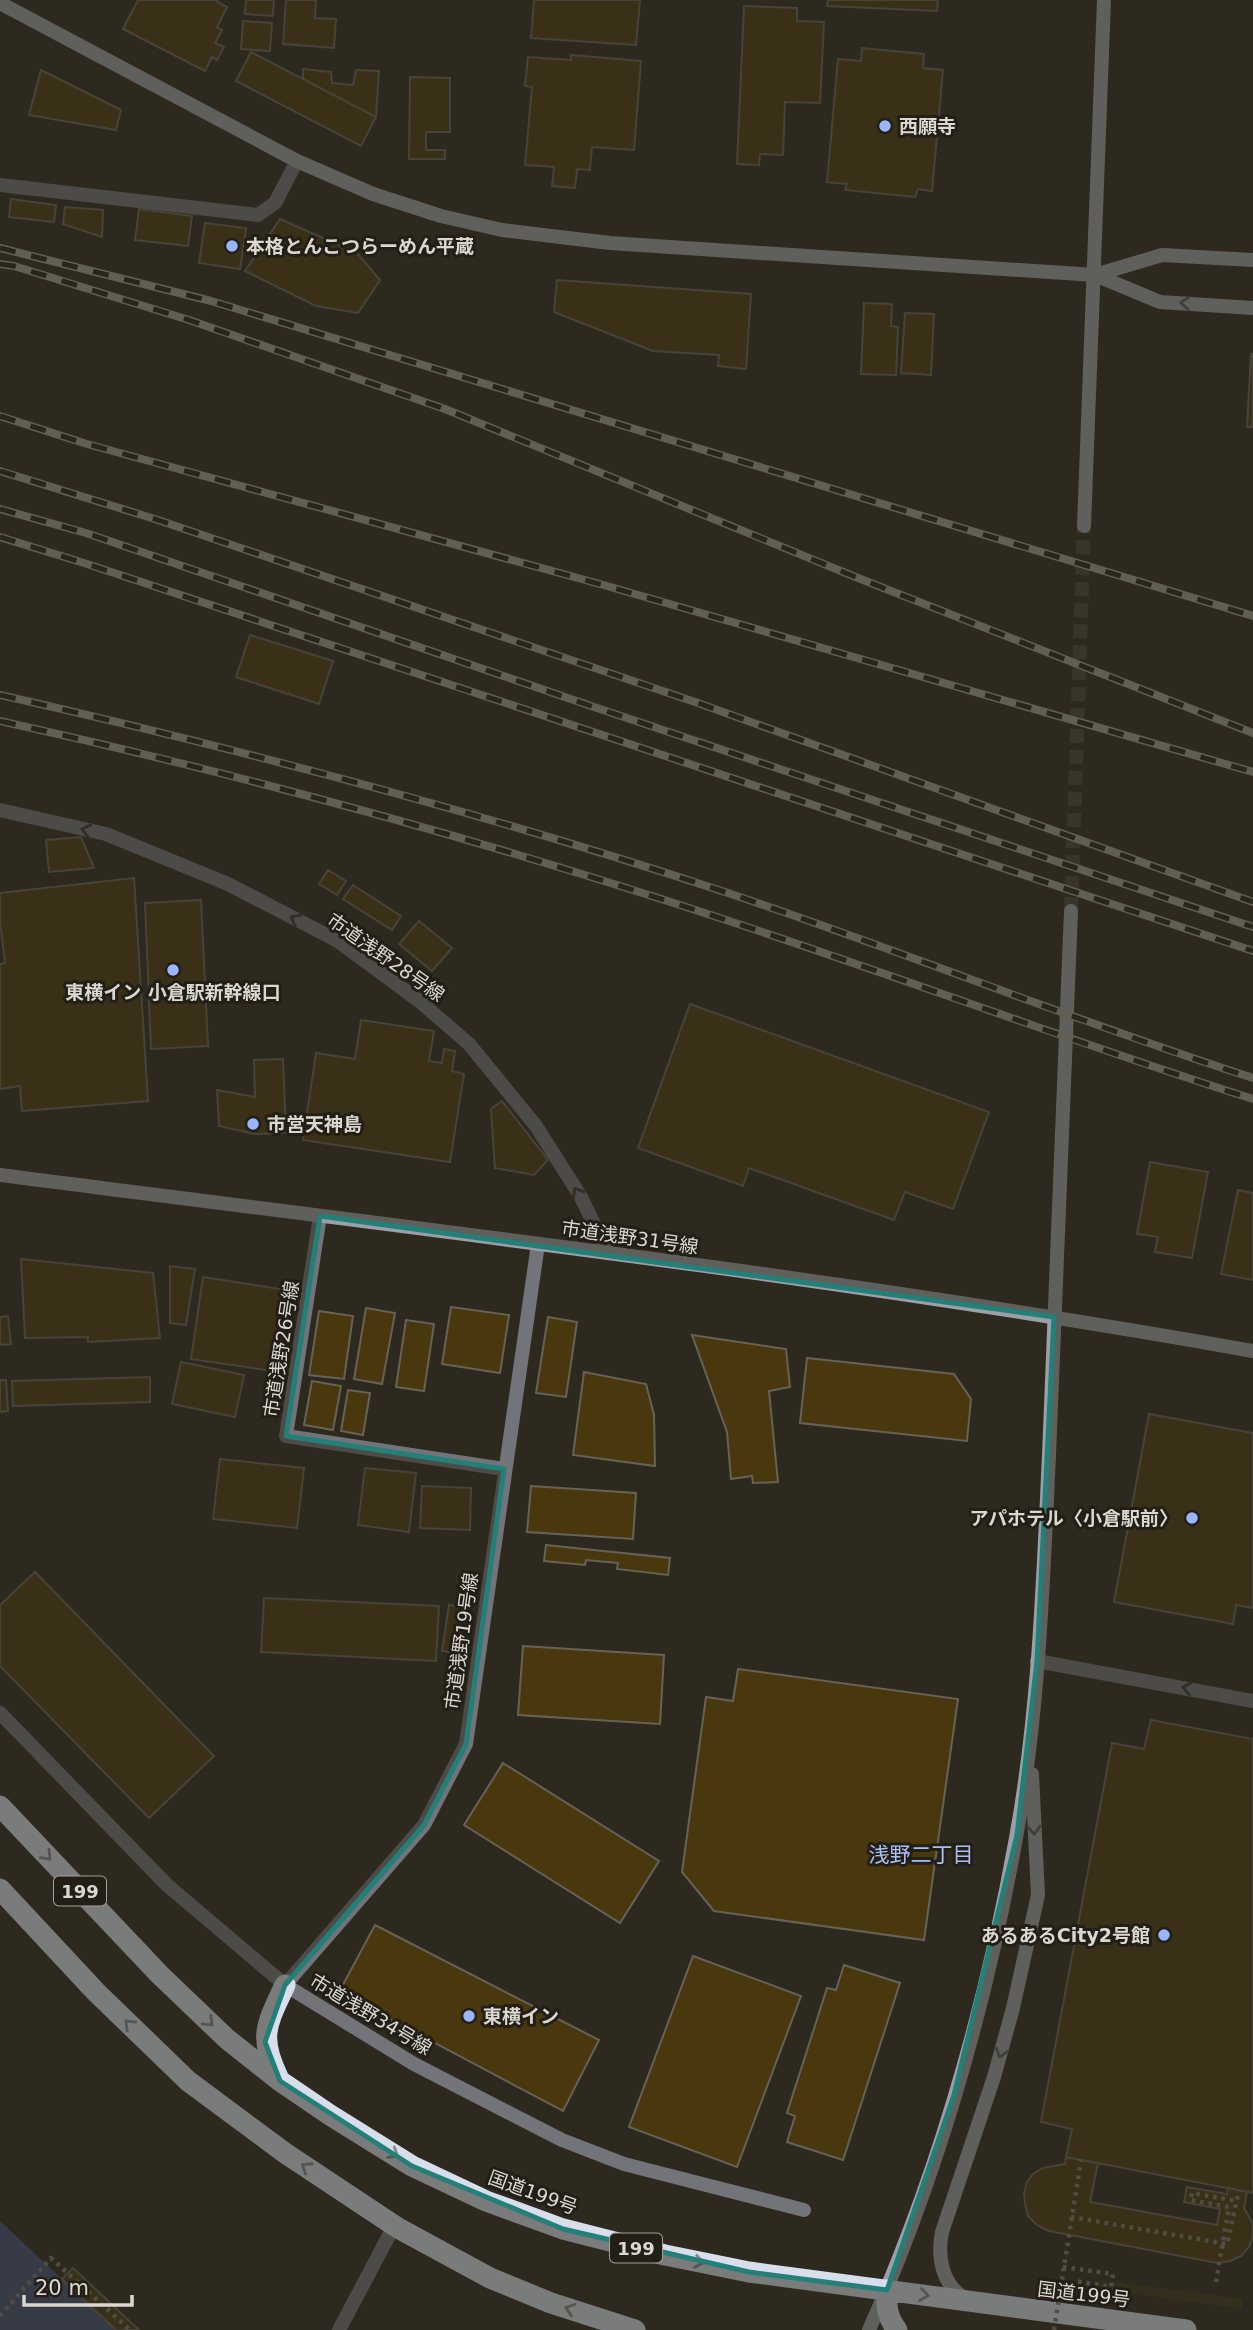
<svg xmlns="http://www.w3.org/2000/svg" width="1253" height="2330" font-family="'DejaVu Sans','Noto Sans JP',sans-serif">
  <rect width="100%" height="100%" fill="#2d291f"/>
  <path fill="#3d331b" d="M 1101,2280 L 1243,2299 L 1242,2309 L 1100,2289 Z"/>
  <path fill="#435175" d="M 0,2221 L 116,2330 L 0,2330 Z"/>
  <path fill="#49380e" stroke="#676257" stroke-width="2" d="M 138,0 L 218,0 L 217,2 L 227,7 L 217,27 L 222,30 L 215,43 L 224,47 L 217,60 L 212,57 L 205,71 L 123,29 Z
    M 246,0 L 274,0 L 273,16 L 245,14 Z
    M 286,0 L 316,0 L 315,18 L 336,19 L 334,48 L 283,44 Z
    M 534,0 L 640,0 L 636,45 L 531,38 Z
    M 828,0 L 938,0 L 937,11 L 827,6 Z
    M 744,6 L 797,8 L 797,21 L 824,22 L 820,103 L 785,102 L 783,155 L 760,154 L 759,165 L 737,164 Z
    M 243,21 L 272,23 L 270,51 L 241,49 Z
    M 862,48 L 924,54 L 923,68 L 943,70 L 932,191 L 918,189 L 915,197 L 845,190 L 847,184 L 827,182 L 838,59 L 861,61 Z
    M 251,52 L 376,117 L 361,146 L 236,81 Z
    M 571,55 L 641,61 L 634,150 L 592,147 L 590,170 L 577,169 L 575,188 L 552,186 L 554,167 L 525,165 L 532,87 L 525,86 L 528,57 L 571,60 Z
    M 303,69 L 331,72 L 332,83 L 353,85 L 356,70 L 379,71 L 376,117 L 303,79 Z
    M 41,70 L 121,110 L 116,130 L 29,115 Z
    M 410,77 L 450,78 L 450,132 L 426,132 L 426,150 L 445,150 L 445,159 L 409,159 Z
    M 11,199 L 56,205 L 54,222 L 9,217 Z
    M 65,207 L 103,210 L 102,237 L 63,224 Z
    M 139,209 L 192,216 L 188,246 L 135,240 Z
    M 280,219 L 357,253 L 380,280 L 358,313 L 316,306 L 245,271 Z
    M 205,223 L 246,228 L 240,269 L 199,263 Z
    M 557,280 L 751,294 L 746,369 L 718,366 L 719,355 L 653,351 L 554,312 Z
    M 864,303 L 892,304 L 891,326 L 898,327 L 896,375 L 861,374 Z
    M 905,313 L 934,314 L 931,375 L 901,373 Z
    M 1251,354 L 1253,354 L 1253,427 L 1247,427 Z
    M 250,635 L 333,661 L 319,704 L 236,677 Z
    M 81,837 L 94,868 L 49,872 L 46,840 Z
    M 328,870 L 346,881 L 337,895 L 319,884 Z
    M 134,878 L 148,1101 L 22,1111 L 20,1086 L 0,1089 L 0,964 L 5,963 L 0,921 L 0,893 Z
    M 353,885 L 401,916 L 392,930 L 343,899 Z
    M 201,900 L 208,1046 L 151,1049 L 145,903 Z
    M 419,921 L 452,948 L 432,971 L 399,944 Z
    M 690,1004 L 989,1112 L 953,1209 L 905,1192 L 894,1220 L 749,1168 L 743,1186 L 638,1148 Z
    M 361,1020 L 434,1031 L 429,1061 L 442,1063 L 444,1049 L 455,1051 L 452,1071 L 464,1074 L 450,1162 L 303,1140 L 316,1053 L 355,1059 Z
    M 283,1059 L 286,1133 L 255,1134 L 219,1126 L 217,1090 L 255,1097 L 254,1060 Z
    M 502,1101 L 548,1160 L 534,1175 L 495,1168 L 491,1109 Z
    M 1150,1162 L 1208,1172 L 1192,1258 L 1155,1252 L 1158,1237 L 1137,1234 Z
    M 1238,1190 L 1253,1193 L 1253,1280 L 1221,1274 Z
    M 21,1259 L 153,1273 L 160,1338 L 88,1342 L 88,1337 L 25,1338 Z
    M 170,1266 L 195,1269 L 186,1325 L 170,1323 Z
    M 203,1277 L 293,1291 L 280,1372 L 191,1359 Z
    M 451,1307 L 509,1315 L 500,1373 L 442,1364 Z
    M 366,1308 L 395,1313 L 382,1384 L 354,1379 Z
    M 319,1311 L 353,1316 L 344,1379 L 309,1375 Z
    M 8,1316 L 11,1344 L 0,1345 L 0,1317 Z
    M 548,1317 L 577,1322 L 566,1397 L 536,1393 Z
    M 406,1320 L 434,1324 L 424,1391 L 396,1387 Z
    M 692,1335 L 786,1349 L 790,1387 L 769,1391 L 778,1482 L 753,1483 L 752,1476 L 731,1479 L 727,1432 Z
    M 807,1358 L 954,1374 L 971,1399 L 967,1441 L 800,1423 Z
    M 181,1362 L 244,1375 L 235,1417 L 172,1404 Z
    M 584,1372 L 646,1384 L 654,1415 L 655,1466 L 573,1455 Z
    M 150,1377 L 150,1402 L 13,1406 L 12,1381 Z
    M 0,1380 L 6,1380 L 8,1411 L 0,1412 Z
    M 312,1381 L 341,1386 L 333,1430 L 304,1425 Z
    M 348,1390 L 370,1393 L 363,1435 L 341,1431 Z
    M 1149,1414 L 1253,1433 L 1253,1608 L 1236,1605 L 1233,1624 L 1114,1602 Z
    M 220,1459 L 304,1468 L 297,1528 L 213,1519 Z
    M 365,1468 L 416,1473 L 409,1532 L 358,1525 Z
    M 422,1486 L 471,1488 L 470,1530 L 420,1528 Z
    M 531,1486 L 636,1493 L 633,1539 L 527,1532 Z
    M 546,1545 L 670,1558 L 668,1575 L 617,1569 L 618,1563 L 586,1560 L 585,1565 L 544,1561 Z
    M 35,1572 L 214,1756 L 149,1818 L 0,1666 L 0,1605 Z
    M 264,1598 L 439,1606 L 436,1661 L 261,1652 Z
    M 449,1605 L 463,1607 L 455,1653 L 442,1651 Z
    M 523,1646 L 664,1655 L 660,1724 L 518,1715 Z
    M 738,1669 L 958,1699 L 924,1940 L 714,1911 L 682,1872 L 706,1697 L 733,1701 Z
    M 1151,1720 L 1253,1739 L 1253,2193 L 1066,2157 L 1072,2129 L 1041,2122 L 1112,1743 L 1144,1749 Z
    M 503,1763 L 659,1861 L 620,1923 L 464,1825 Z
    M 375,1925 L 599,2040 L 563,2111 L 339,1992 Z
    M 693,1956 L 801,1996 L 737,2167 L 629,2127 Z
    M 844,1965 L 900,1983 L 843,2160 L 787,2142 L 795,2116 L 787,2113 L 827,1988 L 836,1990 Z
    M 1066,2157 L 1098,2163 L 1090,2202 L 1217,2225 L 1220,2209 L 1184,2202 L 1187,2187 L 1227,2194 L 1228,2188 L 1247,2192 L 1244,2208 L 1253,2224 L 1253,2236 L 1249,2247 L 1241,2256 L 1230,2261 L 1217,2263 L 1049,2231 L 1037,2225 L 1028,2216 L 1025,2204 L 1024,2193 L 1027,2182 L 1033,2174 L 1043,2168 L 1065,2164 Z
    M 73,2268 L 139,2330 L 116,2330 L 62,2279 Z"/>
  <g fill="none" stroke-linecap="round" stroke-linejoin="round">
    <path stroke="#47433a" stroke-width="14" stroke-dasharray="14 7" stroke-linecap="butt" d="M 1071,911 L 1084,526"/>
    <path stroke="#7d7971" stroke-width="4.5" stroke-dasharray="3.5 5" stroke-linecap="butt" d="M 1063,2267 L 1113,2274 L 1111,2287 L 1076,2281
      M 1216,2282 L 1229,2207 L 1190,2200 L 1192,2193 L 1237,2201
      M 0,2316 L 51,2258 L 130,2330"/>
    <path stroke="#727479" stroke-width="14" d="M 1037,1661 L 1253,1701
      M 339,2330 L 394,2226"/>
    <path stroke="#727479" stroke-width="14" d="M 0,185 L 258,215 L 275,203 L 297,161
      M 0,810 L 106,834 L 228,884 L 338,941 L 418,1000 L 469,1044 L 536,1126 L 581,1197 L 608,1253
      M 320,1216 L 286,1436 L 504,1469
      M 0,1713 L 167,1885 L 285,1985 L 414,2064 L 562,2140 L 624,2164 L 804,2210
      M 285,1985 L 424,1825 L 466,1744 L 538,1244"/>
    <path stroke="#9b9fa7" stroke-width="14" d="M 0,3 L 297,161 L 373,194 L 441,216 L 502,230 L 610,243 L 1095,275 L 1160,302 L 1253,308
      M 1095,275 L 1162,255 L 1253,260
      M 1084,526 L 1104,0
      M 0,1175 C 418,1229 838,1277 1253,1351
      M 967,2299 C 942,2287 937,2257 942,2232 L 994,2077 L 1013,2008 L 1038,1895 L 1032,1774
      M 869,2330 C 938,2174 986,2005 1016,1838 C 1039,1712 1043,1582 1049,1455 C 1057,1274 1063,1092 1071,911"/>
    <path stroke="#d8deeb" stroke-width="21" d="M 0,1806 L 160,1975 L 227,2039 L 280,2081 L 330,2115 L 412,2166 L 486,2201 L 563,2229 L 665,2255 L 749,2272 L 1186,2330
      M 0,1889 L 96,1992 L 188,2081 L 285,2153 L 398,2228 L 490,2278 L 551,2303 L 635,2330
      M 278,2077 C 258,2036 267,2024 285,1985
      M 887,2290 C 886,2306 887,2317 897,2330"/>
    <defs>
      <path id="rail" d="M 0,248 L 211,301 L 1253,616
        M 0,264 L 14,266 L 189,320 L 445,409 L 858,578 L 1253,733
        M 0,416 L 87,444 L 607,586 L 1253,772
        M 0,471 L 158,520 L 698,703 L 1253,902
        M 0,509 L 86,533 L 597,708 L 1253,927
        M 0,537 L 84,563 L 1253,951
        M 0,695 C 244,750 487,814 725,892 C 902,951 1075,1021 1253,1078
        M 0,721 C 244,775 486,841 723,919 C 900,977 1075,1043 1253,1099"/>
    </defs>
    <use href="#rail" stroke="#a09d95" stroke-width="8"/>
    <use href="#rail" stroke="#231f16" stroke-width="5" stroke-dasharray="16" stroke-linecap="butt"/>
    <path stroke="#7d7971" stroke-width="4.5" stroke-dasharray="3.5 5" stroke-linecap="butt" d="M 1071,2217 L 1227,2244 L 1239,2190
      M 1054,2330 L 1081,2160"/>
  </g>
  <defs><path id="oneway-chevron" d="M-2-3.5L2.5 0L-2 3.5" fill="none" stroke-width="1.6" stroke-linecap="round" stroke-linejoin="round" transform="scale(1.75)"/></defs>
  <g stroke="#595957">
    <use href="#oneway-chevron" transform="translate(1185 303) rotate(-176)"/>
    <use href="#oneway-chevron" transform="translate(1034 1830) rotate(87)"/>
    <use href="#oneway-chevron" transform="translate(1001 2053) rotate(106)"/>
  </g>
  <g stroke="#37342f">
    <use href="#oneway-chevron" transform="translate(86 830) rotate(-166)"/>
    <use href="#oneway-chevron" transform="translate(295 919) rotate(-152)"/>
    <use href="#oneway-chevron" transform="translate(577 1192) rotate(-121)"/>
    <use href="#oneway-chevron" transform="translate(1187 1688) rotate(-169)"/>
  </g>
  <g stroke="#87888b">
    <use href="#oneway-chevron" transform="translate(47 1856) rotate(46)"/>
    <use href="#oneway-chevron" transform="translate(209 2022) rotate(44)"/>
    <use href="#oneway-chevron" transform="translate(129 2024) rotate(-136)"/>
    <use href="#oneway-chevron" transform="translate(394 2154) rotate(32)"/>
    <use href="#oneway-chevron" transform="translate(306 2167) rotate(-147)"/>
    <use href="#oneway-chevron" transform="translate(699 2262) rotate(11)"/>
    <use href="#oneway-chevron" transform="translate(924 2295) rotate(8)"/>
    <use href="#oneway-chevron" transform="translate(570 2309) rotate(-162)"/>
  </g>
  <path d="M0 0H1253V2330H0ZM 320,1216 L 1054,1317 L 1037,1661 L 1017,1835 L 954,2095 L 887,2290 L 749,2272 L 563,2229 L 412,2166 L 280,2081 L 265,2042 L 285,1985 L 424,1825 L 466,1744 L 504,1469 L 286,1436 Z" fill="#2d291f" fill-opacity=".55" fill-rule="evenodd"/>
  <path fill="none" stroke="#238078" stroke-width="5" stroke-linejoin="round" d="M 320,1216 L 1054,1317 L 1037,1661 L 1017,1835 L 954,2095 L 887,2290 L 749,2272 L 563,2229 L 412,2166 L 280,2081 L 265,2042 L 285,1985 L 424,1825 L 466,1744 L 504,1469 L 286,1436 Z"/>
  <g fill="#98b5fd" stroke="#231f16" stroke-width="2.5">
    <circle cx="885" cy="126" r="7"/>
    <circle cx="232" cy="246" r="7"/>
    <circle cx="173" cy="970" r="7"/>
    <circle cx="253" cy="1124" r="7"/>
    <circle cx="1192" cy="1518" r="7"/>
    <circle cx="1164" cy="1935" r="7"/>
    <circle cx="469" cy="2016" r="7"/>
  </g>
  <g text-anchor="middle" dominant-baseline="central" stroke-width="6" stroke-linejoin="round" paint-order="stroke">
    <g fill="#231f16" stroke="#a3a099" stroke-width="2">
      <rect x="54" y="1876.5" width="52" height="29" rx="5"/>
      <rect x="610" y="2233.5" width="52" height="29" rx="5"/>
    </g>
    <g font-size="18" font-weight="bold" fill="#dad8d1">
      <text x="80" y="1891">199</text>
      <text x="636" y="2248">199</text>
    </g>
    <g font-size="19" font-weight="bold" fill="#dad8d1" stroke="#231f16" text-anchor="start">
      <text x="899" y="126">西願寺</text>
      <text x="246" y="246">本格とんこつらーめん平蔵</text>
      <text x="173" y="992" text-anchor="middle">東横イン 小倉駅新幹線口</text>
      <text x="267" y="1124">市営天神島</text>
      <text x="1178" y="1518" text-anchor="end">アパホテル〈小倉駅前〉</text>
      <text x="1150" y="1935" text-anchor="end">あるあるCity2号館</text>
      <text x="483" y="2016">東横イン</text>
    </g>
    <g font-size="19" fill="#dad8d1" stroke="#231f16">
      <text transform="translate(386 957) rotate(35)">市道浅野28号線</text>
      <text transform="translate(630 1237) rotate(8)">市道浅野31号線</text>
      <text transform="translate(281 1349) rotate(-81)">市道浅野26号線</text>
      <text transform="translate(461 1641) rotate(-82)">市道浅野19号線</text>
      <text transform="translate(371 2014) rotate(31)">市道浅野34号線</text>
      <text transform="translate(533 2192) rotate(20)">国道199号</text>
      <text transform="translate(1084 2294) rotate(7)">国道199号</text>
    </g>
    <g font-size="21" fill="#a8bff4" stroke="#231f16">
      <text x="921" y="1855">浅野二丁目</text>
    </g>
  </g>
  <path d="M24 2295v10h108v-10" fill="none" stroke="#dad8d1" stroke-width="3.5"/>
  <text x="35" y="2295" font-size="21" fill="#dad8d1" stroke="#231f16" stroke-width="5" paint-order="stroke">20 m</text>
</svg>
